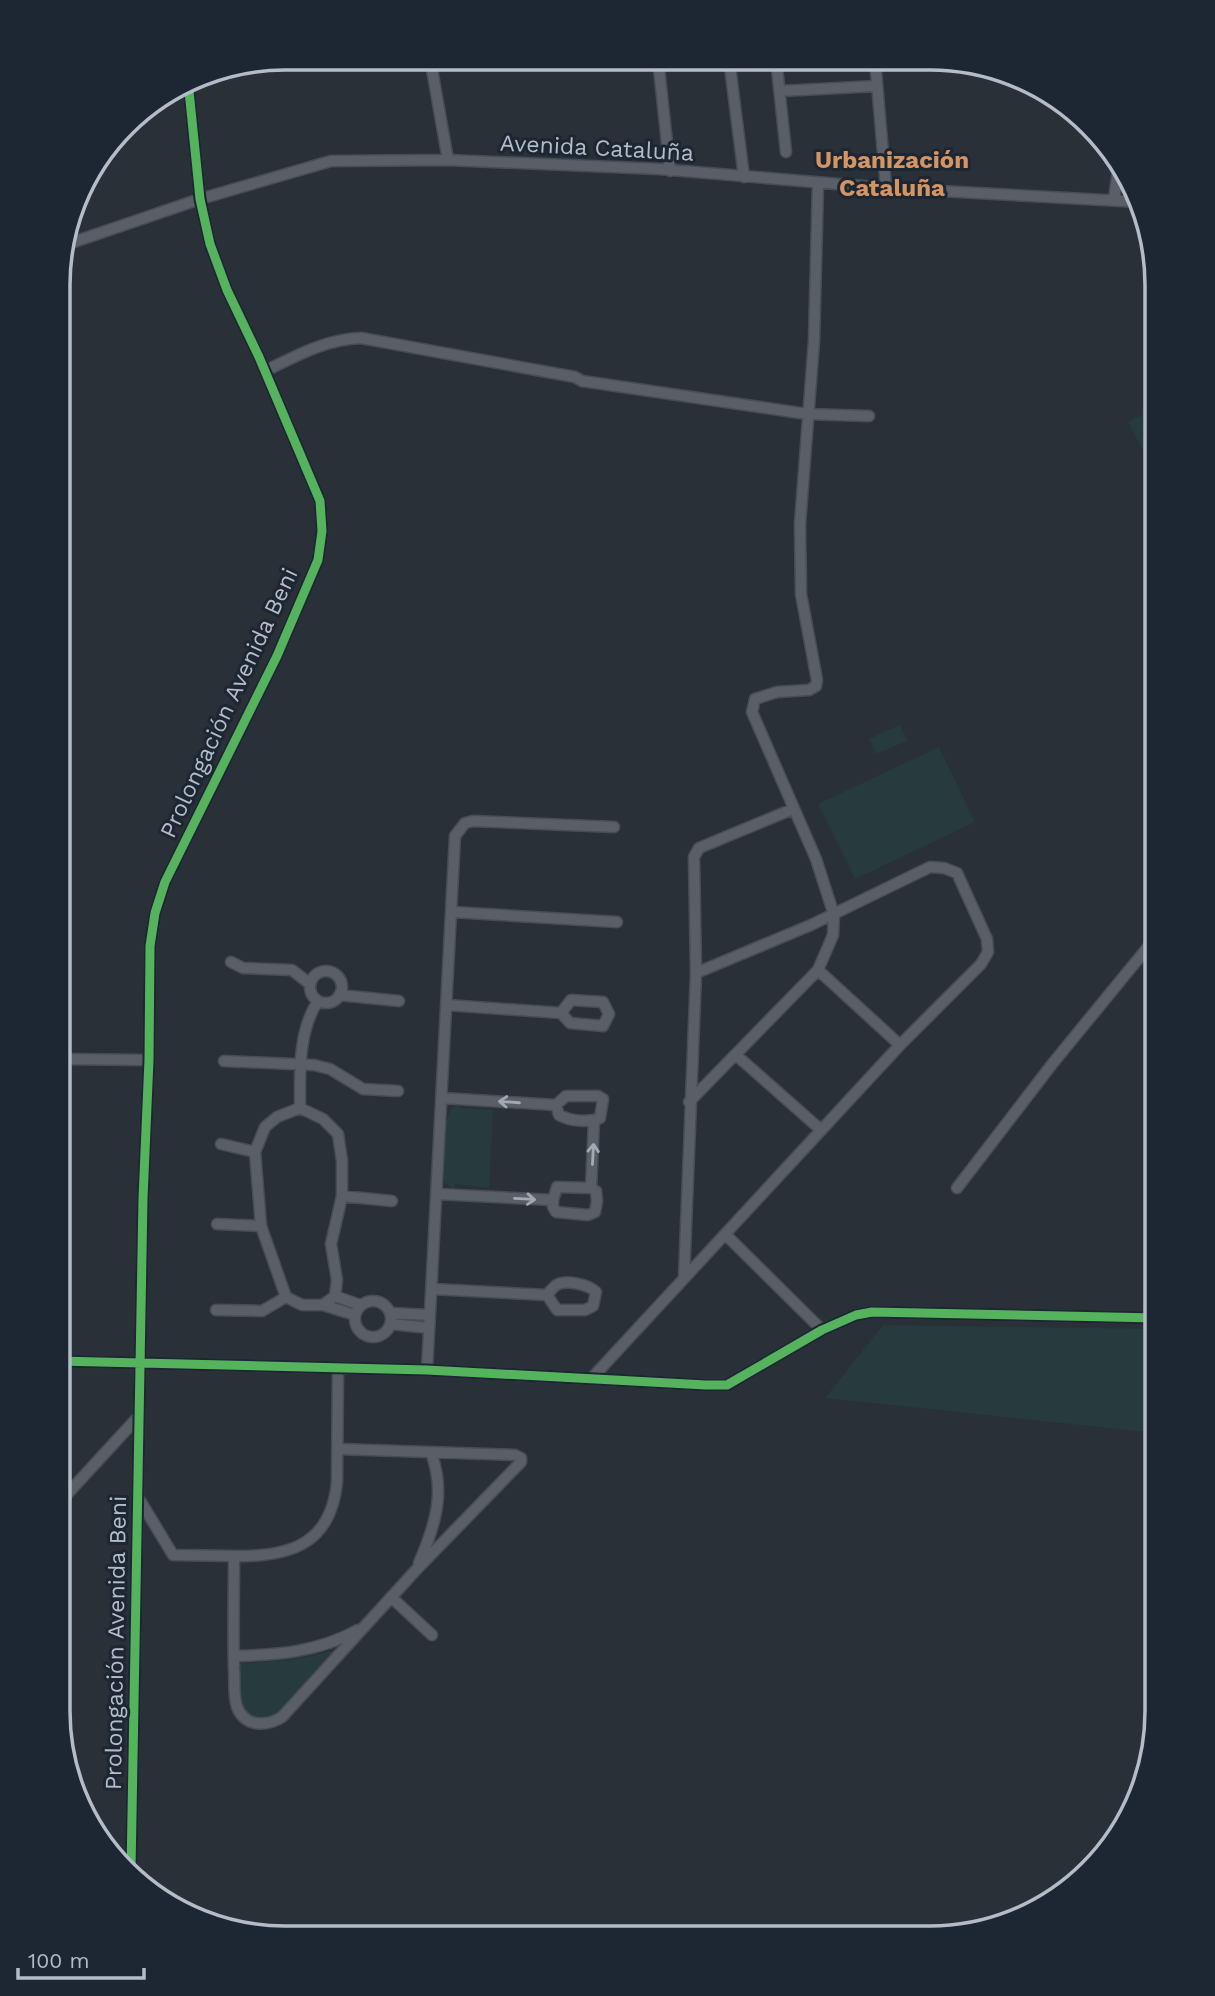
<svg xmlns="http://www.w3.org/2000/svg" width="1215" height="1996" font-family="'Work Sans',sans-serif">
  <rect width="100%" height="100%" fill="#2a3038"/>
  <path fill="#273a3e" d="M 1157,407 L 1157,453 L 1147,458 L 1128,422 Z
    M 900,725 L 907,741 L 876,754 L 869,739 Z
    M 939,747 L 975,822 L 855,879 L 818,804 Z
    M 461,1106 L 461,1108 L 493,1110 L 489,1188 L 455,1184 L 454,1190 L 445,1183 C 440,1168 442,1119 453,1107 Z
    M 883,1325 L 1157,1329 L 1157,1433 L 825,1398 Z
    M 331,1651 L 336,1652 L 332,1658 L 277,1716 C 271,1719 267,1719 260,1719 C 235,1717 239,1686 238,1667 L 242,1663 C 273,1662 301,1660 331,1651 Z"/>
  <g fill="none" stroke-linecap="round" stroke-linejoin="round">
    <defs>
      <path id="minor" d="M 430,58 L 448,160
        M 658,59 L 670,171
        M 729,59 L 744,177
        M 776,59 L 786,152
        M 875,60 L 886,188
        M 781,91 L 877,86
        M 1114,200 L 1118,170
        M 62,246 L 200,199 L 331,161 L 448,160 L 659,169 L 886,188 L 1141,202
        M 265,371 C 296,356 326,339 361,338 L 575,377 L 582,381 L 807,414 L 869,416
        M 452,912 L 617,922
        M 231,962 L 243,968 L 292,970 L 310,984
        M 818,970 L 900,1045
        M310 987a16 16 0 1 1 32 0a16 16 0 1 1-32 0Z
        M 339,995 L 399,1001
        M 318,1001 C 298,1031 300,1073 300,1108 L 277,1117 L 265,1127 L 255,1152 L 261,1226 L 286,1297 L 302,1305 L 323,1305 L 355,1315
        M 447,1005 L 561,1013 L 570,1023 L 603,1026 L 609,1014 L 603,1002 L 571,1000 L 561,1013
        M 736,1055 L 821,1130
        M 59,1059 L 149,1060
        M 224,1061 L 314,1065 L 330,1069 L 363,1089 L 398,1091
        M 442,1098 L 556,1105 L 566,1096 L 598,1096 L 603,1099 L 600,1118 C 588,1123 570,1121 559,1115 L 556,1105
        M 689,1102 L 818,970 L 833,935 L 834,915 L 816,859 L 752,712 L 755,699 L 777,692 L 809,690 L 816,686 L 817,680 L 801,594 L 800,524 L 814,341 L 818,183
        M 300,1108 L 323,1119 L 338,1134 L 342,1161 L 342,1196 L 331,1244 L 337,1280 L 335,1296 L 323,1305
        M 221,1144 L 255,1152
        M 957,1188 L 1053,1063 L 1157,936
        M 437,1194 L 553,1200 L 553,1207 L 556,1212 L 588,1215 L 595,1212 L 597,1201 L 596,1191 L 591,1188 L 594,1120
        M 342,1196 L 392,1201
        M 553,1200 L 557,1187 L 591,1188
        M 217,1224 L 261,1226
        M 726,1235 L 822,1330
        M 684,1278 L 696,973 L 694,857 L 699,848 L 793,809
        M 432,1289 L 547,1295 L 557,1310 L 585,1310 L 593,1306 L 596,1292 C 588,1284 564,1279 555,1286 C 554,1286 547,1295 547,1295
        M 335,1296 L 360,1305
        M355 1319a18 18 0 1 1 36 0a18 18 0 1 1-36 0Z
        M 216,1310 L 262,1311 L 286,1297
        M 391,1313 L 429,1315
        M 391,1324 L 429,1328
        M 58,1361 L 427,1370 L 706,1385 L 727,1385 L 822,1330 L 856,1315 L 872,1312 L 1157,1318
        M 427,1370 L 455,836 L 465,823 L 473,821 L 614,827
        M 591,1379 L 900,1045 L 981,964 L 988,952 L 987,939 L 957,873 L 944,868 L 930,867 L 811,925 L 696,973
        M 338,1449 L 515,1455 L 521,1458 L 521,1462 L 416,1570 L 282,1717 C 266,1727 245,1727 237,1707 C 233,1695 235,1681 234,1669 C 233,1632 234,1594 234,1556 C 289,1557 331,1545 337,1482 L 338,1368
        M 138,1497 L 173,1555 L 234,1556
        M 58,1504 L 139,1416
        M 419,1563 C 435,1526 446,1492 431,1453
        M 391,1597 L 432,1635
        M 234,1656 C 278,1655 318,1652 358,1630
        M 131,1871 L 143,1198 L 149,1060 L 150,946 L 155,913 L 165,882 L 277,656 L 318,560 L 322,531 L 320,501 L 259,357 L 227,290 L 210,244 L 200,199 L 188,81"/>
    </defs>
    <use href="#minor" stroke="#484c53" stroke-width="13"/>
    <use href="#minor" stroke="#5a5e66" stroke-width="10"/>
    <defs>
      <path id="cycleway" d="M 58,1361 L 427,1370 L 706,1385 L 727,1385 L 822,1330 L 856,1315 L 872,1312 L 1157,1318
        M 131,1871 L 143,1198 L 149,1060 L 150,946 L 155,913 L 165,882 L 277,656 L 318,560 L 322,531 L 320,501 L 259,357 L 227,290 L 210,244 L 200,199 L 188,81"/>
    </defs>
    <use href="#cycleway" stroke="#1d2633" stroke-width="13"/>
    <use href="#cycleway" stroke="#56b35d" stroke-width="9"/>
  </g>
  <defs><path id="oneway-shaft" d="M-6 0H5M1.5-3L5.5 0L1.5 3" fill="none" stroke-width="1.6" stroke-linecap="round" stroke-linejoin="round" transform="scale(1.75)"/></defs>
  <g stroke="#a2a9b5">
    <use href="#oneway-shaft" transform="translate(509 1102) rotate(-176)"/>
    <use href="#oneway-shaft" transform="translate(593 1154) rotate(-87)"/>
    <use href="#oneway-shaft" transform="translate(525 1199) rotate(3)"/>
  </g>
  <g text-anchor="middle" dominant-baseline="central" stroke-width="6" stroke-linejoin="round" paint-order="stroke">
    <g font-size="23" fill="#b4bcc9" stroke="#1d2633">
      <text transform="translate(597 148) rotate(3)">Avenida Cataluña</text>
      <text transform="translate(229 703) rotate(-65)">Prolongación Avenida Beni</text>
      <text transform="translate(116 1643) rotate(-89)">Prolongación Avenida Beni</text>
    </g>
    <g font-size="24" font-weight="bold" fill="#d59563" stroke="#1d2633">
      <text x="892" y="160">Urbanización<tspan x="892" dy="28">Cataluña</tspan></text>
    </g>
  </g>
  <path d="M0 0H1215V1996H0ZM285 70H930A215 215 0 0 1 1145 285V1711A215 215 0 0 1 930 1926H285A215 215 0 0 1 70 1711V285A215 215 0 0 1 285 70Z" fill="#1d2633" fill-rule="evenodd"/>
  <path fill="none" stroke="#b4bcc9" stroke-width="3.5" d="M285 70H930A215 215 0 0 1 1145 285V1711A215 215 0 0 1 930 1926H285A215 215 0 0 1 70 1711V285A215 215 0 0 1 285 70Z"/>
  <path d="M18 1968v10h126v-10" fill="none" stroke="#b4bcc9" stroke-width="3.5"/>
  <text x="28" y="1968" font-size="21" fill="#b4bcc9" stroke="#1d2633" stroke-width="5" paint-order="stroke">100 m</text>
</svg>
